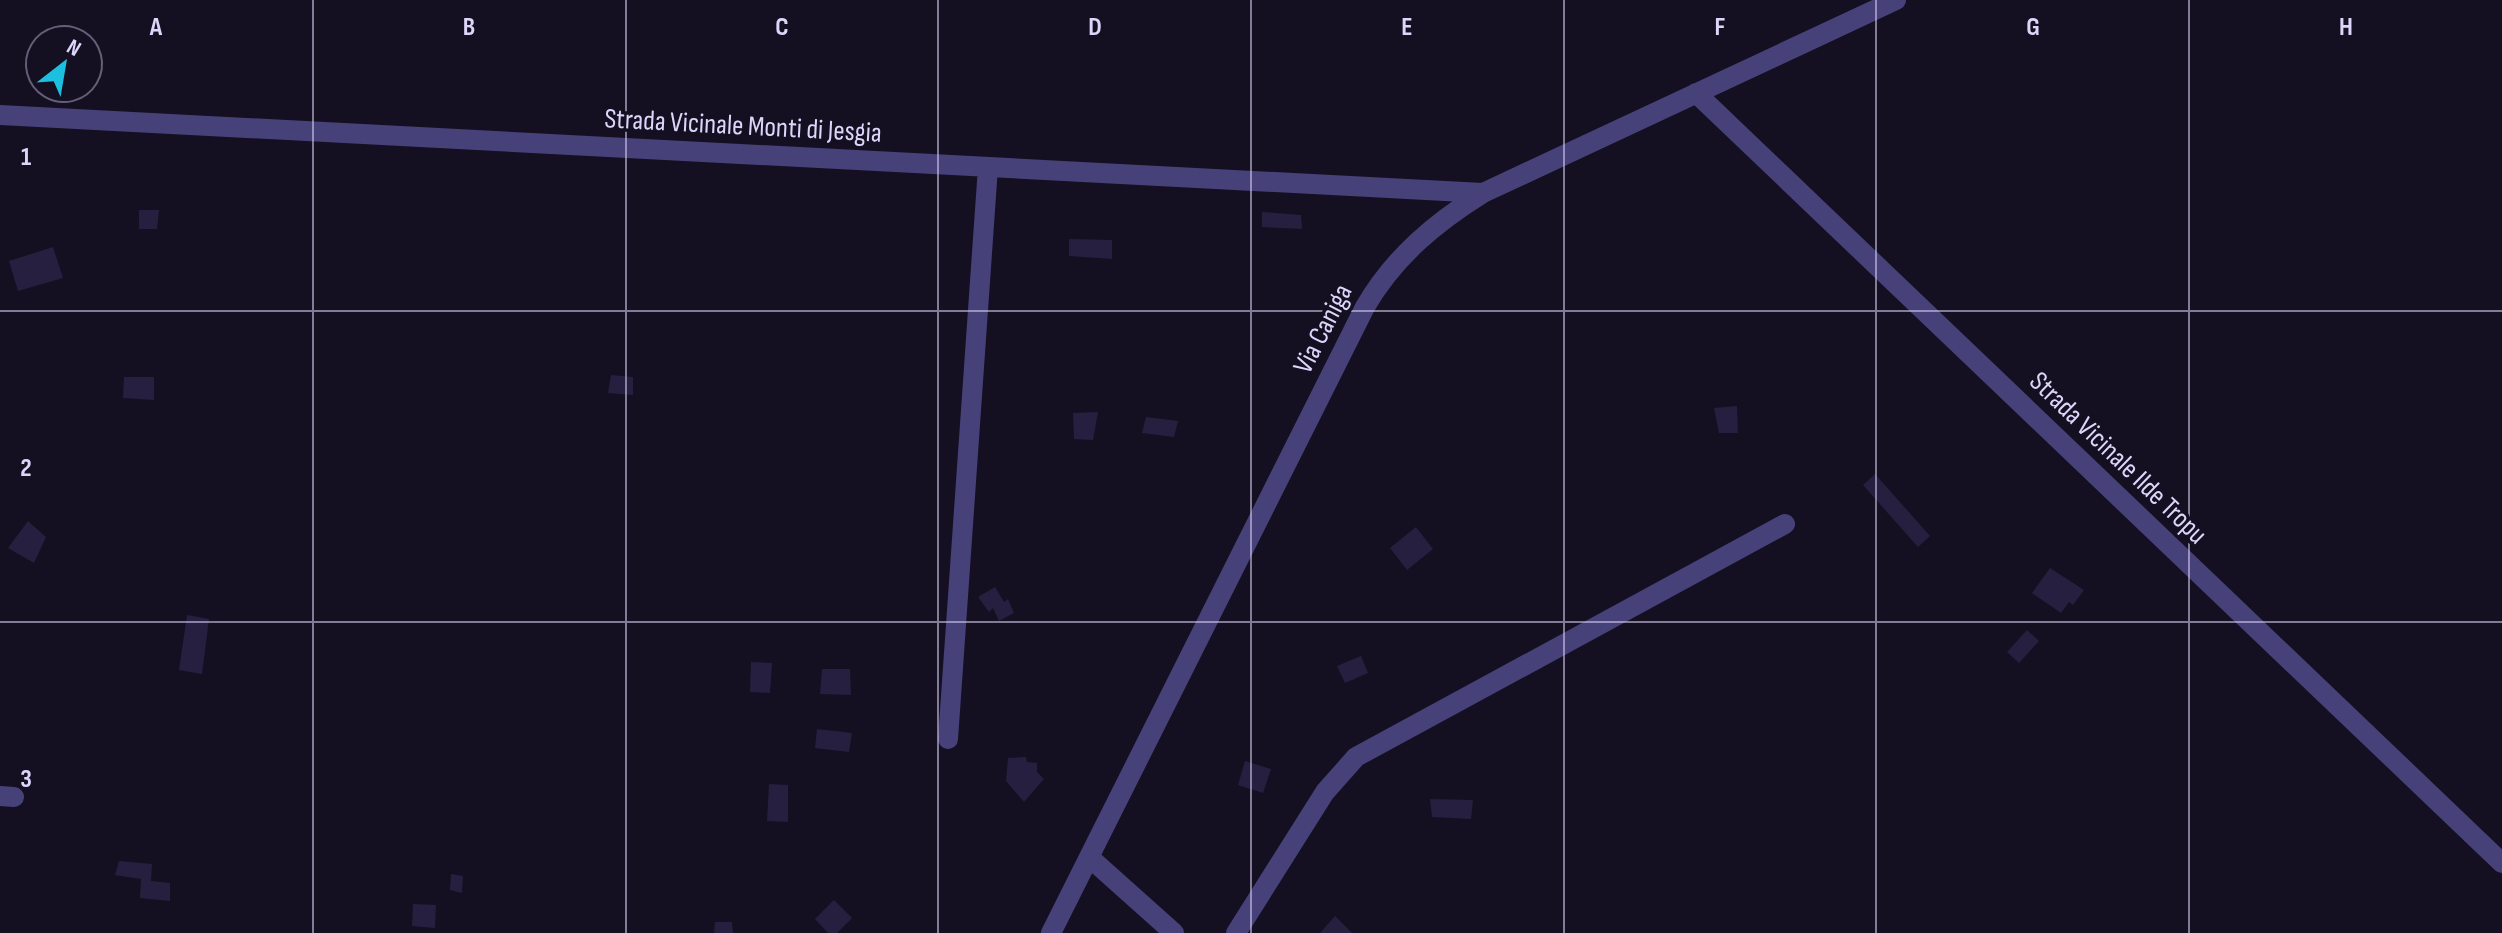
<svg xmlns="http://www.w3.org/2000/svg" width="2502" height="933" font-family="'Sofia Sans Condensed',sans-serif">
  <rect width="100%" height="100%" fill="#141021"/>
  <path fill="#271f3f" d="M 139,210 L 159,210 L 157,229 L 139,229 Z
    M 1262,212 L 1301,215 L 1302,229 L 1262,227 Z
    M 1069,239 L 1112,240 L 1112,259 L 1069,256 Z
    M 53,247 L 63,278 L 18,291 L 9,261 Z
    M 611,375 L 633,377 L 633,395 L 608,393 Z
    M 124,377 L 154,377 L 154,400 L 123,398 Z
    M 1737,406 L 1738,433 L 1719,433 L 1714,408 Z
    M 1098,412 L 1093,440 L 1074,439 L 1073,413 Z
    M 1146,417 L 1178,421 L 1174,437 L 1142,433 Z
    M 1875,474 L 1930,536 L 1918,547 L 1863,485 Z
    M 28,521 L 46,537 L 34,563 L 8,548 Z
    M 1416,527 L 1433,549 L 1407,570 L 1390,548 Z
    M 2050,568 L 2084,590 L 2073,605 L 2069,602 L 2061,613 L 2032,593 Z
    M 995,587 L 1004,602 L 1008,599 L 1014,613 L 999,621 L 993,608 L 989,612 L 978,597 Z
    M 187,615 L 209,619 L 202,674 L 179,670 Z
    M 2027,630 L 2039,641 L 2019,663 L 2007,652 Z
    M 1361,656 L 1368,673 L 1345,683 L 1337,666 Z
    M 751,662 L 772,663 L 770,693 L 750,692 Z
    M 822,669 L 850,669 L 851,695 L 820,694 Z
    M 817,729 L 852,733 L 849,752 L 815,748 Z
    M 1026,757 L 1027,762 L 1037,763 L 1037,772 L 1044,779 L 1024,802 L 1006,781 L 1008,758 Z
    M 1245,761 L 1271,769 L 1263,793 L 1238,785 Z
    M 769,784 L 788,785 L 788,822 L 767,821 Z
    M 1430,799 L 1473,800 L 1471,819 L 1432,817 Z
    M 119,861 L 152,864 L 151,881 L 170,883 L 170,901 L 140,898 L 141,879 L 115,875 Z
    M 451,874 L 463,876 L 462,893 L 450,890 Z
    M 834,900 L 852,918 L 837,933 L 828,933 L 815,919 Z
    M 413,904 L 436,905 L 435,928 L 412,926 Z
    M 1335,916 L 1352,933 L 1320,933 Z
    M 715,922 L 732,922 L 733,933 L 714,933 Z"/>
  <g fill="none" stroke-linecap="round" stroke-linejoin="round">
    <path stroke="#47417a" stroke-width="20" d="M 1696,93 L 2502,863
      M 0,115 L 1483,193
      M 948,739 L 988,167
      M 0,796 L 14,797
      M 1089,857 L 1174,933
      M 1051,933 L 1365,307 C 1394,257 1435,223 1483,193 L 1896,0
      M 1236,933 L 1325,792 L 1356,757 L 1785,524"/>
  </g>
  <path fill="none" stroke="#dcd6fa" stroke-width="2" stroke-opacity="0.55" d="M 313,0 L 313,933M 626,0 L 626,933M 938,0 L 938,933M 1251,0 L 1251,933M 1564,0 L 1564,933M 1876,0 L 1876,933M 2189,0 L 2189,933M 0,311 L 2502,311M 0,622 L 2502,622"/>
  <g text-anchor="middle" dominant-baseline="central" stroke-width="7" stroke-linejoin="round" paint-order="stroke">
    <g font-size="28" fill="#dcd6fa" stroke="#141021">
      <text transform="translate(743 126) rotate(3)">Strada Vicinale Monti di Jesgia</text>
      <text transform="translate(1323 329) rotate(-63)">Via Caniga</text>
      <text transform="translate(2118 458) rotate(44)">Strada Vicinale Ilde Tropu</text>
    </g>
  </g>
  <g font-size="26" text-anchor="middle" font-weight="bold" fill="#dcd6fa" stroke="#141021" stroke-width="7" stroke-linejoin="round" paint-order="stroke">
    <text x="156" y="35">A</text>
    <text x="469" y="35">B</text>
    <text x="782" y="35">C</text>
    <text x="1095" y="35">D</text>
    <text x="1407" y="35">E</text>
    <text x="1720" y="35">F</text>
    <text x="2033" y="35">G</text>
    <text x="2346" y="35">H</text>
    <text x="26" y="165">1</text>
    <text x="26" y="476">2</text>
    <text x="26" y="787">3</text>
  </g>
  <g transform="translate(64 64) rotate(31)"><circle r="38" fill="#141021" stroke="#645f78" stroke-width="2"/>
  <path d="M0-6L14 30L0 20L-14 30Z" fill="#1dbfde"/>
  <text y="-12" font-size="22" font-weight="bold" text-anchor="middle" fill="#dcd6fa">N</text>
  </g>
</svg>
